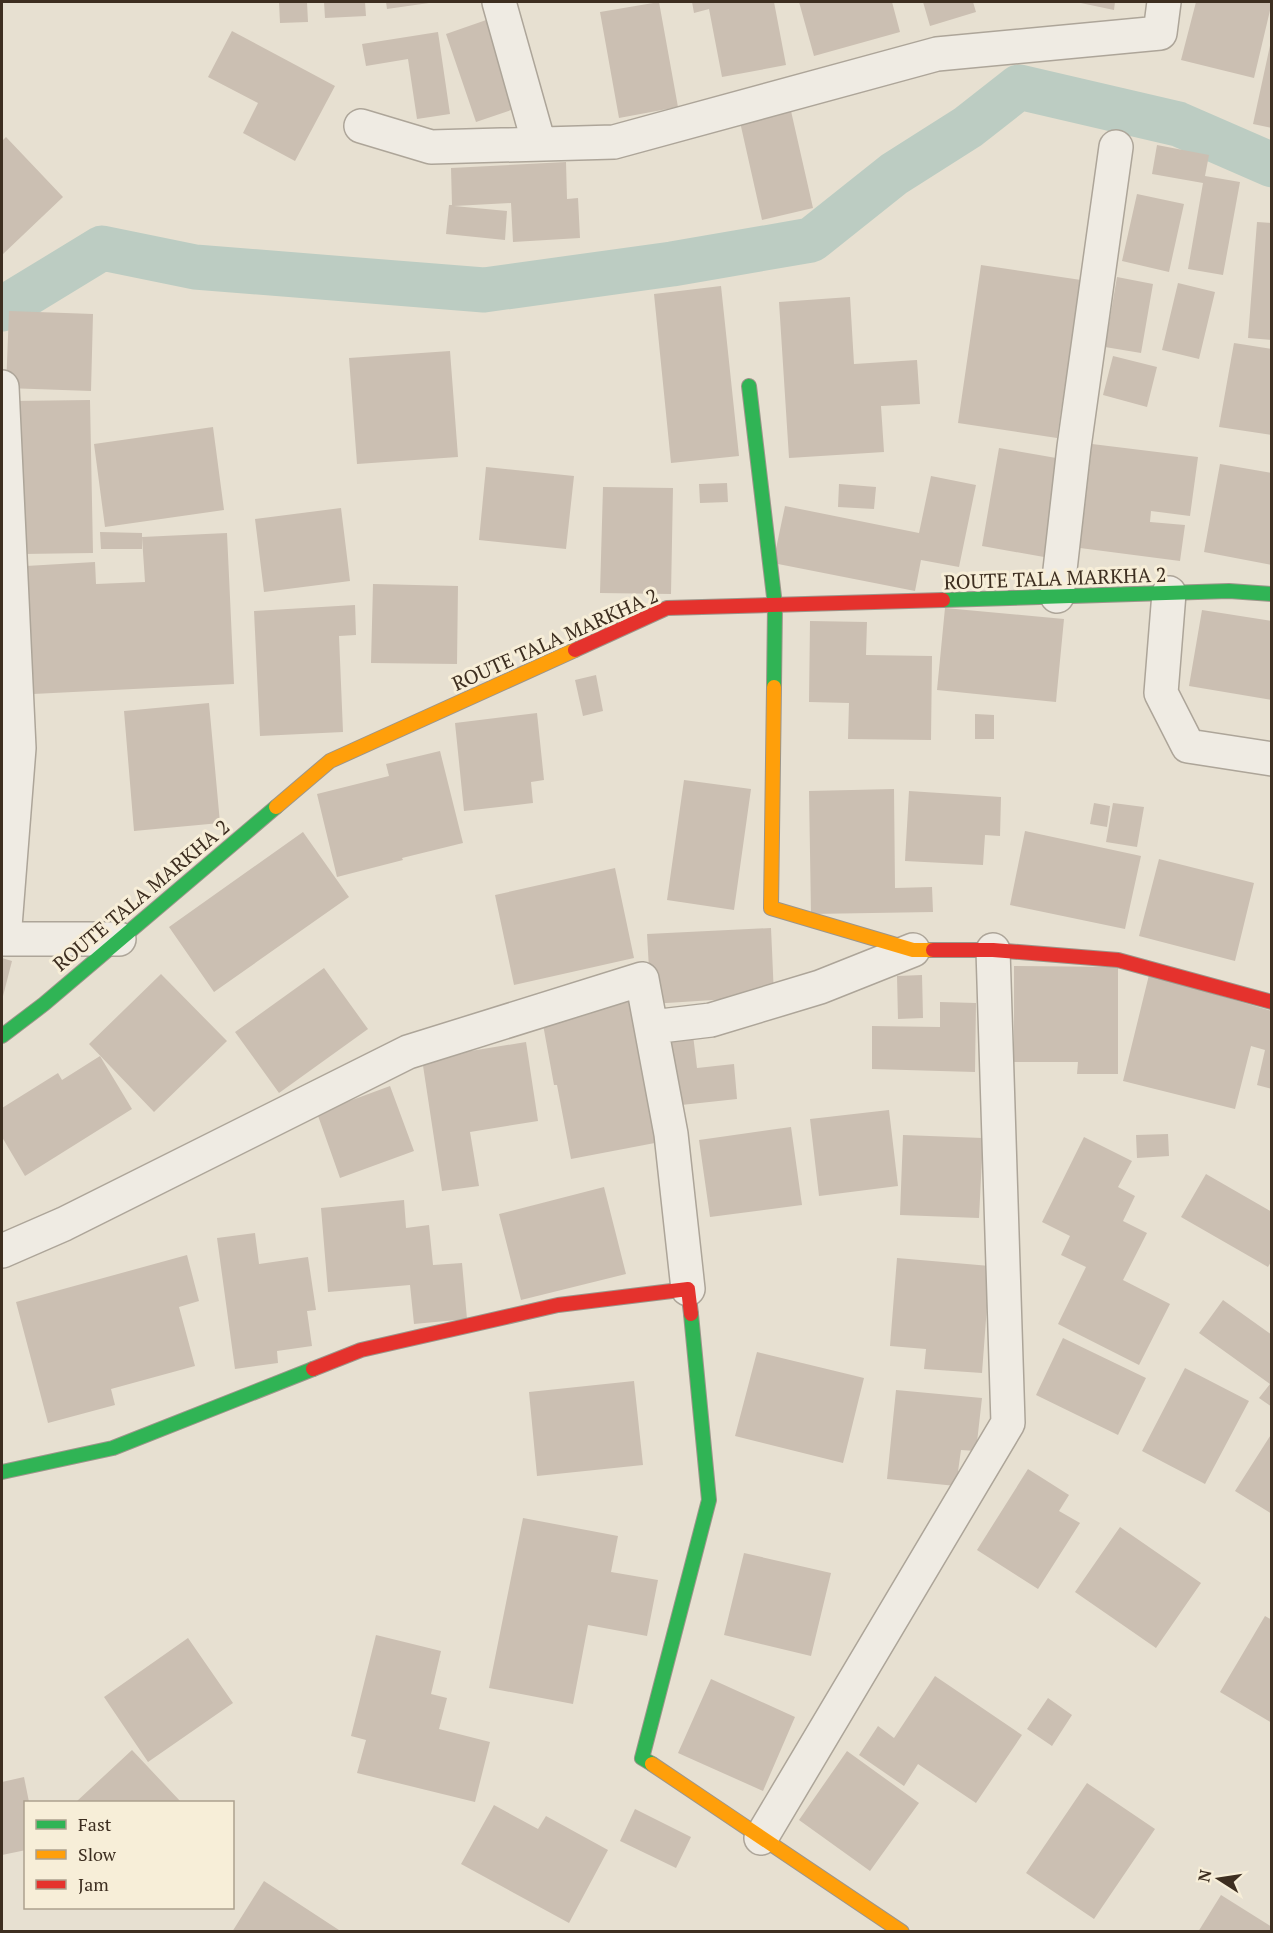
<svg xmlns="http://www.w3.org/2000/svg" width="1273" height="1933" font-family="'PT Serif',serif">
  <rect width="100%" height="100%" fill="#e7e0d1"/>
  <g fill="none" stroke-linecap="round" stroke-linejoin="round">
    <path stroke="#bcccc2" stroke-width="45" d="M 2,309 L 102,248 L 195,267 L 484,290 L 672,264 L 811,240 L 894,174 L 968,127 L 1019,87 L 1178,124 L 1272,165"/>
  </g>
  <path fill="#cbbfb2" d="M 279,2 L 307,2 L 308,22 L 280,23 Z
    M 324,2 L 365,2 L 366,16 L 325,18 Z
    M 386,2 L 429,2 L 429,3 L 387,9 Z
    M 659,2 L 678,107 L 619,118 L 600,12 Z
    M 692,2 L 774,2 L 786,65 L 722,77 L 709,9 L 694,13 Z
    M 799,2 L 892,2 L 900,32 L 814,56 Z
    M 923,2 L 973,2 L 976,12 L 930,26 Z
    M 1076,2 L 1115,2 L 1114,10 Z
    M 1196,2 L 1272,2 L 1254,78 L 1181,60 Z
    M 492,18 L 523,106 L 476,122 L 446,34 Z
    M 232,31 L 335,86 L 295,161 L 243,133 L 258,103 L 208,77 Z
    M 438,32 L 450,114 L 417,119 L 408,59 L 366,66 L 362,44 Z
    M 1271,41 L 1272,41 L 1272,128 L 1253,124 Z
    M 791,111 L 813,208 L 762,220 L 740,122 Z
    M 6,137 L 63,197 L 2,255 L 2,141 Z
    M 1157,145 L 1209,155 L 1205,176 L 1240,182 L 1223,275 L 1188,269 L 1203,183 L 1152,174 Z
    M 566,162 L 567,199 L 578,198 L 580,238 L 513,242 L 511,203 L 454,206 L 507,211 L 505,240 L 446,234 L 449,205 L 452,205 L 451,168 Z
    M 1137,194 L 1184,204 L 1169,272 L 1122,261 Z
    M 1257,222 L 1272,223 L 1272,340 L 1248,338 Z
    M 981,265 L 1081,280 L 1057,438 L 958,423 Z
    M 1117,277 L 1153,284 L 1141,353 L 1105,347 Z
    M 1178,283 L 1215,292 L 1199,359 L 1162,350 Z
    M 721,286 L 739,456 L 671,463 L 654,294 Z
    M 850,297 L 854,364 L 917,360 L 920,404 L 881,406 L 884,452 L 789,458 L 779,302 Z
    M 9,311 L 93,314 L 91,391 L 6,388 Z
    M 1234,343 L 1272,349 L 1272,435 L 1219,427 Z
    M 450,351 L 458,457 L 357,464 L 349,358 Z
    M 1113,356 L 1157,367 L 1147,407 L 1103,395 Z
    M 90,400 L 93,553 L 23,554 L 11,401 Z
    M 213,427 L 224,510 L 105,527 L 94,444 Z
    M 1092,444 L 1198,457 L 1190,516 L 1151,511 L 1150,522 L 1185,525 L 1180,561 L 1080,548 Z
    M 999,448 L 1062,459 L 1044,557 L 982,546 Z
    M 1220,464 L 1272,473 L 1272,565 L 1204,552 Z
    M 486,467 L 574,476 L 566,549 L 479,540 Z
    M 931,476 L 976,485 L 959,567 L 921,560 L 915,591 L 773,563 L 785,506 L 919,533 Z
    M 727,483 L 728,502 L 700,503 L 699,484 Z
    M 839,484 L 876,487 L 874,509 L 838,507 Z
    M 603,487 L 673,488 L 671,594 L 600,593 Z
    M 341,508 L 350,581 L 264,592 L 255,519 Z
    M 100,532 L 142,533 L 142,549 L 101,549 Z
    M 227,533 L 234,684 L 33,694 L 26,566 L 95,562 L 96,584 L 145,582 L 142,537 Z
    M 373,584 L 458,586 L 457,664 L 371,663 Z
    M 355,605 L 356,635 L 339,636 L 343,732 L 260,736 L 254,611 Z
    M 945,608 L 1064,619 L 1056,702 L 937,690 Z
    M 1202,610 L 1272,621 L 1272,700 L 1189,686 Z
    M 810,621 L 867,622 L 866,655 L 932,656 L 931,740 L 848,739 L 849,703 L 809,702 Z
    M 596,675 L 603,711 L 583,716 L 575,680 Z
    M 209,703 L 220,823 L 134,831 L 124,711 Z
    M 537,713 L 544,780 L 531,782 L 533,803 L 464,811 L 455,723 Z
    M 975,714 L 994,715 L 994,739 L 975,739 Z
    M 440,751 L 463,843 L 402,858 L 403,860 L 337,877 L 317,794 L 389,776 L 386,764 Z
    M 684,780 L 751,789 L 734,910 L 667,900 Z
    M 894,789 L 895,888 L 932,887 L 933,912 L 811,914 L 809,791 Z
    M 909,791 L 1001,797 L 1000,836 L 985,835 L 983,865 L 905,861 Z
    M 1094,803 L 1110,806 L 1107,827 L 1090,824 Z
    M 1113,803 L 1144,807 L 1137,847 L 1106,842 Z
    M 1025,831 L 1141,856 L 1125,929 L 1010,905 Z
    M 303,832 L 349,897 L 214,992 L 169,927 Z
    M 1159,859 L 1254,883 L 1235,961 L 1139,936 Z
    M 615,868 L 634,958 L 514,985 L 495,895 Z
    M 771,928 L 774,996 L 651,1004 L 647,934 Z
    M 2,958 L 12,961 L 2,1000 Z
    M 1014,966 L 1118,967 L 1118,1074 L 1077,1074 L 1078,1062 L 1014,1062 Z
    M 324,968 L 368,1029 L 279,1093 L 235,1032 Z
    M 161,974 L 227,1041 L 154,1112 L 89,1044 Z
    M 922,975 L 923,1018 L 898,1019 L 897,976 Z
    M 1149,975 L 1272,1011 L 1272,1089 L 1257,1085 L 1265,1050 L 1251,1046 L 1235,1109 L 1123,1081 Z
    M 634,1001 L 660,1142 L 571,1159 L 557,1085 L 554,1085 L 542,1019 Z
    M 940,1002 L 976,1003 L 975,1072 L 872,1069 L 872,1026 L 940,1027 Z
    M 693,1035 L 697,1068 L 734,1064 L 737,1099 L 672,1106 L 665,1037 Z
    M 526,1042 L 538,1121 L 470,1132 L 479,1186 L 442,1191 L 422,1059 Z
    M 100,1056 L 132,1109 L 25,1176 L 2,1137 L 2,1108 L 58,1073 L 62,1080 Z
    M 390,1086 L 414,1151 L 340,1178 L 317,1113 Z
    M 889,1110 L 898,1186 L 819,1196 L 810,1119 Z
    M 791,1127 L 802,1205 L 710,1217 L 699,1140 Z
    M 1168,1134 L 1169,1156 L 1137,1158 L 1136,1135 Z
    M 903,1135 L 983,1138 L 979,1218 L 900,1215 Z
    M 1084,1137 L 1132,1161 L 1118,1187 L 1135,1196 L 1123,1221 L 1147,1233 L 1123,1280 L 1170,1304 L 1139,1365 L 1058,1324 L 1086,1267 L 1061,1255 L 1070,1236 L 1042,1222 Z
    M 1206,1174 L 1272,1212 L 1272,1260 L 1268,1267 L 1181,1217 Z
    M 604,1187 L 626,1274 L 521,1300 L 499,1214 Z
    M 404,1200 L 406,1228 L 429,1225 L 433,1265 L 462,1263 L 467,1319 L 414,1324 L 410,1285 L 328,1292 L 321,1208 Z
    M 255,1233 L 259,1264 L 308,1257 L 316,1310 L 307,1311 L 312,1346 L 277,1351 L 278,1363 L 235,1369 L 217,1238 Z
    M 187,1255 L 199,1301 L 179,1307 L 195,1366 L 111,1389 L 115,1405 L 48,1423 L 16,1302 Z
    M 897,1258 L 990,1266 L 982,1373 L 924,1369 L 926,1349 L 890,1346 Z
    M 1223,1300 L 1272,1335 L 1272,1407 L 1259,1398 L 1270,1384 L 1199,1333 Z
    M 1063,1338 L 1146,1378 L 1118,1435 L 1036,1395 Z
    M 757,1352 L 864,1378 L 843,1463 L 735,1436 Z
    M 1185,1368 L 1249,1401 L 1205,1484 L 1142,1451 Z
    M 634,1381 L 643,1465 L 537,1476 L 529,1392 Z
    M 896,1390 L 982,1398 L 976,1451 L 961,1450 L 956,1486 L 887,1479 Z
    M 1272,1433 L 1272,1514 L 1235,1491 Z
    M 1028,1469 L 1069,1495 L 1059,1511 L 1080,1523 L 1038,1589 L 977,1550 Z
    M 523,1518 L 618,1536 L 611,1572 L 658,1580 L 647,1636 L 588,1625 L 573,1704 L 489,1688 Z
    M 1120,1527 L 1201,1583 L 1156,1648 L 1075,1592 Z
    M 744,1553 L 831,1573 L 811,1656 L 724,1635 Z
    M 1265,1616 L 1272,1620 L 1272,1723 L 1220,1692 Z
    M 376,1635 L 441,1651 L 431,1694 L 447,1698 L 439,1729 L 490,1742 L 475,1802 L 357,1773 L 366,1740 L 351,1736 Z
    M 188,1638 L 233,1703 L 148,1762 L 104,1697 Z
    M 935,1676 L 1022,1735 L 976,1803 L 918,1764 L 904,1786 L 859,1755 L 878,1726 L 894,1738 Z
    M 711,1679 L 795,1717 L 763,1791 L 678,1753 Z
    M 1048,1698 L 1072,1715 L 1052,1746 L 1027,1729 Z
    M 132,1750 L 181,1802 L 76,1802 Z
    M 847,1751 L 919,1803 L 870,1871 L 799,1820 Z
    M 24,1777 L 29,1802 L 26,1802 L 26,1850 L 2,1855 L 2,1782 Z
    M 1087,1783 L 1155,1829 L 1094,1919 L 1026,1873 Z
    M 494,1805 L 538,1829 L 546,1816 L 608,1850 L 569,1923 L 461,1864 Z
    M 635,1809 L 691,1837 L 676,1868 L 620,1841 Z
    M 264,1881 L 342,1932 L 232,1932 Z
    M 1221,1895 L 1272,1927 L 1272,1932 L 1198,1932 Z"/>
  <g fill="none" stroke-linecap="round" stroke-linejoin="round">
    <defs>
      <path id="street" d="M 499,2 L 539,144
        M 361,126 L 431,147 L 614,142 L 937,54 L 1160,33 L 1164,2
        M 2,387 L 19,748 L 4,939
        M 1169,593 L 1161,693 L 1188,746 L 1272,759
        M 1057,596 L 1074,447 L 1116,147
        M 2,939 L 119,939
        M 652,1027 L 711,1020 L 820,987 L 913,950
        M 2,1251 L 64,1224 L 408,1052 L 642,979 L 671,1134 L 688,1289
        M 761,1838 L 1008,1423 L 993,950"/>
      <path id="fast" d="M 749,386 L 775,605 L 774,687
        M 943,600 L 1229,591 L 1272,594
        M 2,1036 L 44,1004 L 276,807
        M 2,1472 L 113,1448 L 313,1369
        M 652,1764 L 642,1758 L 709,1500 L 691,1314"/>
      <path id="slow" d="M 774,687 L 771,908 L 913,950 L 933,950
        M 276,807 L 330,761 L 575,650
        M 652,1764 L 902,1932"/>
      <path id="jam" d="M 575,650 L 667,608 L 943,600
        M 933,950 L 993,950 L 1118,960 L 1272,1002
        M 313,1369 L 361,1350 L 558,1305 L 688,1289 L 691,1314"/>
    </defs>
    <use href="#street" stroke="#ada599" stroke-width="36"/>
    <use href="#fast" stroke="#9c958a" stroke-width="16"/>
    <use href="#slow" stroke="#9c958a" stroke-width="16"/>
    <use href="#jam" stroke="#9c958a" stroke-width="16"/>
    <use href="#street" stroke="#efebe3" stroke-width="33"/>
    <use href="#fast" stroke="#30b455" stroke-width="14"/>
    <use href="#slow" stroke="#ff9f0a" stroke-width="14"/>
    <use href="#jam" stroke="#e5322d" stroke-width="14"/>
  </g>
  <g text-anchor="middle" dominant-baseline="central" stroke-width="6" stroke-linejoin="round" paint-order="stroke">
    <g font-size="20" fill="#3d2e20" stroke="#f7eed8">
      <text transform="translate(1055 578) rotate(-2)">ROUTE TALA MARKHA 2</text>
      <text transform="translate(555 639) rotate(-24)">ROUTE TALA MARKHA 2</text>
      <text transform="translate(141 895) rotate(-40)">ROUTE TALA MARKHA 2</text>
    </g>
  </g>
  <rect width="1273" height="1933" fill="none" stroke="#3d2e20" stroke-width="6"/>
  <rect x="24" y="1801" width="210" height="108" fill="#f7eed8" stroke="#ada18e" stroke-width="1.5"/>
  <rect x="36" y="1820" width="30" height="9" fill="#30b455" stroke="#ada18e" stroke-width="1.5"/>
  <text x="78" y="1831" font-size="18" fill="#3d2e20">Fast</text>
  <rect x="36" y="1850" width="30" height="9" fill="#ff9f0a" stroke="#ada18e" stroke-width="1.5"/>
  <text x="78" y="1861" font-size="18" fill="#3d2e20">Slow</text>
  <rect x="36" y="1880" width="30" height="9" fill="#e5322d" stroke="#ada18e" stroke-width="1.5"/>
  <text x="78" y="1891" font-size="18" fill="#3d2e20">Jam</text>
  <g transform="translate(1219 1879) rotate(282)" stroke="#f7eed8" stroke-width="4.5" paint-order="stroke">
  <path d="M0-4.5L10 22L0 15L-10 22Z" fill="#3d2e20"/>
  <text y="-9" font-size="16" font-weight="bold" text-anchor="middle" fill="#3d2e20">N</text>
  </g>
</svg>
